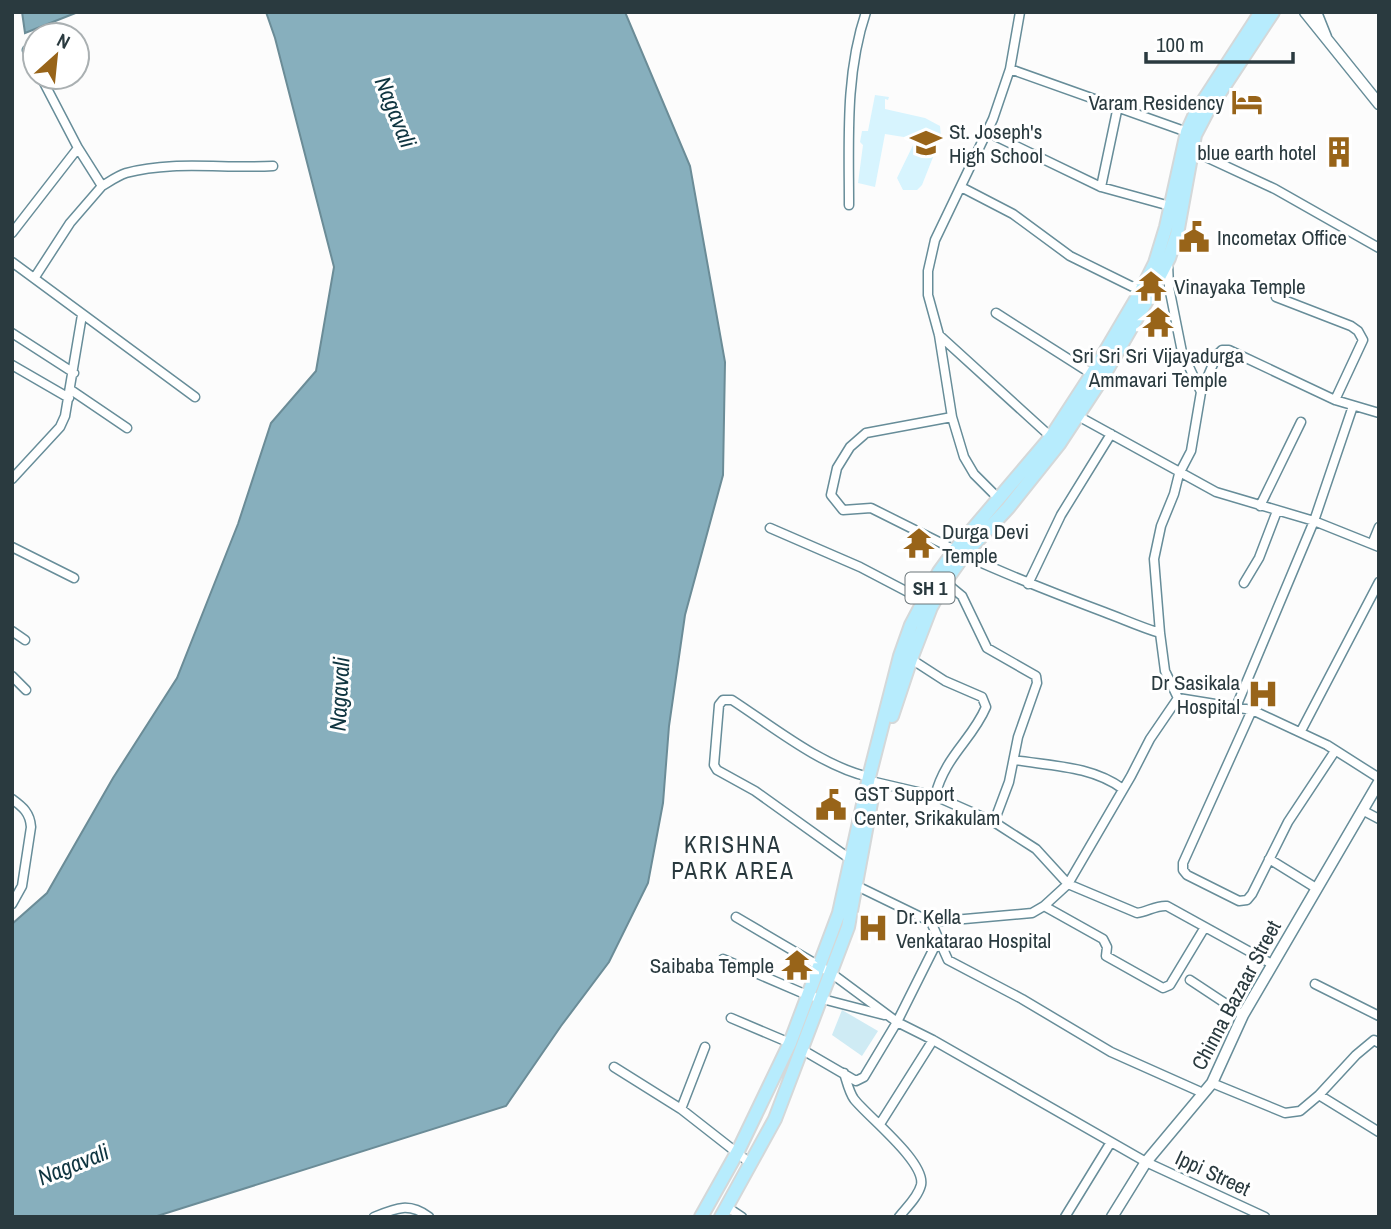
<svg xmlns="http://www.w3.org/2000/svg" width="1391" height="1229" font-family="'Archivo Narrow',sans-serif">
  <rect width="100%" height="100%" fill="#fcfcfc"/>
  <path fill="#d7f4fe" d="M 875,95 L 889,97 L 888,100 L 885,99 L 885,109 L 925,118 L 940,126 L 941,137 L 922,185 L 917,190 L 903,190 L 897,178 L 916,139 L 885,134 L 875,187 L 858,183 L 863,145 L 860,142 L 862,131 L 868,131 Z"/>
  <path fill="#cfebf4" d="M 842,1010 L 878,1031 L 862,1056 L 832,1035 Z"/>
  <path fill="#87afbd" stroke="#6b8c97" stroke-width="2" d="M 22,12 L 78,12 L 25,33 Z
    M 266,12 L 625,12 L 690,166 L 725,362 L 723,475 L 685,615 L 669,726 L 663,803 L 648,883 L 609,962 L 561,1026 L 506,1106 L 154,1217 L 12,1217 L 12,924 L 47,893 L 113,778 L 177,678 L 238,524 L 271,423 L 316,371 L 334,267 L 275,38 Z"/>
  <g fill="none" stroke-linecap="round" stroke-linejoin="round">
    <defs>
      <path id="minor" d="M 27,50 L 35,65
        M 1010,69 L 1187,132
        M 987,132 L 1101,187 L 1170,206
        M 78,148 L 102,186 C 109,182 117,176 126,173 C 173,160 224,169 273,166
        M 1191,150 L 1275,189 L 1379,248
        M 961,187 L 1013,214 L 1070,256 L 1141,291
        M 1101,187 L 1118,106
        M 849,205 C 849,140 845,74 866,12
        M 12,233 L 78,148 L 41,77
        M 12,262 L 195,397
        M 1168,264 L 1169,287 L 1182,352 L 1201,392 L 1217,355 L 1222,350 L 1229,350 L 1335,400 L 1379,413
        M 35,277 L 70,223 L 102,186
        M 1276,297 L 1351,326 L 1358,331 L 1363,340 L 1335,400
        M 996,313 L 1092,374
        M 12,333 L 74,373
        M 939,335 L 1051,437
        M 12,365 L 69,398
        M 71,390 L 127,428
        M 1201,392 L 1191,451 L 1179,474 L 1174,494 L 1161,526 L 1154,559 L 1160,633 L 1165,671 L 1178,698 L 1252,710 L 1327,745 L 1379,778
        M 1078,416 L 1216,492 L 1314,521 L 1379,547
        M 952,417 L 866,433 L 850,447 L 837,468 L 831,495 L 843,510 L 871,508 L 955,550
        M 12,479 L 60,427 L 65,416 L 82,315
        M 999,499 L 974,474 L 964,457 L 952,417 L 939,335 L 928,295 L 928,271 L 935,240 L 993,119 L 1010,69 L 1020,12
        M 1260,506 L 1301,422
        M 770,528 L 860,567 L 923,600
        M 1372,544 L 1379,527
        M 12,547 L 74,578
        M 964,555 C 1010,576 1056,594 1104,612 C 1123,619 1140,627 1160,633
        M 1244,583 L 1259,558 L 1277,511
        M 1028,584 L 1061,515 L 1111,434
        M 12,631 L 25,640
        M 911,659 L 945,681 L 982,697 L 986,707 C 972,740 945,756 935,796
        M 12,676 L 26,690
        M 1236,707 L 1314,521 L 1353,406
        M 1252,710 L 1183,863 L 1183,870 L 1187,875 L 1239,901 L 1247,900 L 1252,894 L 1288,822 L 1335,751
        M 1301,731 L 1379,582
        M 1014,760 C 1052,766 1092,766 1123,789
        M 875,782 L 935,796 L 994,822 L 1009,782 L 1018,737 L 1037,683 L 1036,676 L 987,648 L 962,596 L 945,582
        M 12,799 C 23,807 30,813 31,827 L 22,886 L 12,904
        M 1362,810 L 1379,819
        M 994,822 L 1036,849 L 1068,884 L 1137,913 C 1147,912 1156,905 1167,906 L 1272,964
        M 850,859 L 755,791 L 717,770 L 714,765 L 719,705 L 723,700 L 732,700 C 772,726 821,766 869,777
        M 1269,859 L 1316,888
        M 857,886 L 931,922 L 1032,913 L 1044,906 L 1068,884 L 1131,776 L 1150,739 L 1178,698
        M 1044,906 L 1103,939 L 1107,947 L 1106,956 L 1163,988 L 1170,985 L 1205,927
        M 736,917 L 831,973 L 897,1022 L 933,1040 L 1146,1162 L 1265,1217
        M 931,922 L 948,960 L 1022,999 L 1111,1052 L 1203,1093
        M 723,959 L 807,995 L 884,1015
        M 1190,980 L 1243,1015
        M 1315,984 L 1379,1016
        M 731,1018 L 790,1043
        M 801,1049 L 856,1081 L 864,1077 L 897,1022 L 938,940
        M 614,1067 L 681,1109 L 750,1163
        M 844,1073 C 847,1082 849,1092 854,1099 C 867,1116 926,1162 921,1185 C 918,1197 906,1208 899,1217
        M 1212,1083 L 1285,1113 L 1300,1111 L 1319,1095 L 1379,1132
        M 1319,1095 L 1356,1055 L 1374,1040 L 1379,1043
        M 681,1109 L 705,1047
        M 880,1124 L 933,1040
        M 727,1207 L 742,1217
        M 374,1217 C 396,1208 409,1202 429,1217
        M 1065,1217 L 1111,1142"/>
      <path id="tertiary" d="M 1305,12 L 1379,104
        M 1316,12 L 1326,37
        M 1112,1217 L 1146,1162 L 1212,1083 L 1243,1015 L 1379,782"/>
      <path id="primary" d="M 892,716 L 911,659 L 931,607 L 945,582 L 964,555 L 1008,508 L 1059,444 L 1101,380 L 1150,295 L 1169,258 L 1177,234 L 1195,135 L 1207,112 L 1273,12
        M 701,1217 L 738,1151 L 790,1043 L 839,913 L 869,777 L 900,656 L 911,625 L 939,572 L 955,550 L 1051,437 L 1092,374 L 1141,291 L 1155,263 L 1166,227 L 1187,132 L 1196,112 L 1261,12
        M 721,1217 L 775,1119 L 848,927 L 873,792"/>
    </defs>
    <use href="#minor" stroke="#678d99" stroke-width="11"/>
    <use href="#tertiary" stroke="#678d99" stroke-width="13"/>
    <use href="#primary" stroke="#d4d8d9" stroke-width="16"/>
    <use href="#minor" stroke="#fff" stroke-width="8"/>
    <use href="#tertiary" stroke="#fff" stroke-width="10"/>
    <use href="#primary" stroke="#b7ecfd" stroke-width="12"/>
  </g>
  <defs>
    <symbol id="hotel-bare" viewBox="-9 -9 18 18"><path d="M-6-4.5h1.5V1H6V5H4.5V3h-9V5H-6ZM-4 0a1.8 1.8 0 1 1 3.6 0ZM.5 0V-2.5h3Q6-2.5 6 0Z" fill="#986419" stroke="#fff" stroke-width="2.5" paint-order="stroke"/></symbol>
    <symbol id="school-bare" viewBox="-9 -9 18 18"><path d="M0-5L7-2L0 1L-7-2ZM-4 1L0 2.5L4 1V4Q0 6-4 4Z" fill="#986419" stroke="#fff" stroke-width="2.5" paint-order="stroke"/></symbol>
    <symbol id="building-bare" viewBox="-9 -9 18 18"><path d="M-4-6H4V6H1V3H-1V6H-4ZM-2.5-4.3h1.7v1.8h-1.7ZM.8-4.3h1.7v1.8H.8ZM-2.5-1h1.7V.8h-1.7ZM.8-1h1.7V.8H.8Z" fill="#986419" stroke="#fff" stroke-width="2.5" paint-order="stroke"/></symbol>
    <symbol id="civic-bare" viewBox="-9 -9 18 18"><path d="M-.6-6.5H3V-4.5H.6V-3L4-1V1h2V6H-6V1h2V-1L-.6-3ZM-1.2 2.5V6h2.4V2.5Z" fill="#986419" stroke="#fff" stroke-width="2.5" paint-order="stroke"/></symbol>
    <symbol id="temple-bare" viewBox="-9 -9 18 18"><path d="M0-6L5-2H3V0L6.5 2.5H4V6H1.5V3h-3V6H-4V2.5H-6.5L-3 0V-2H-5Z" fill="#986419" stroke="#fff" stroke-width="2.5" paint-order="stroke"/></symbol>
    <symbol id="hospital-bare" viewBox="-9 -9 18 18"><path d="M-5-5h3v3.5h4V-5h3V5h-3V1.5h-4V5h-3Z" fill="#986419" stroke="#fff" stroke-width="2.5" paint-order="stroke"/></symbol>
  </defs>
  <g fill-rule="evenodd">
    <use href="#hotel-bare" x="1225" y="80" width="44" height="44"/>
    <use href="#school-bare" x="904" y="121" width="44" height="44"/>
    <use href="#building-bare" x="1317" y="130" width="44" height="44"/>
    <use href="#civic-bare" x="1172" y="215" width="44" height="44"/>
    <use href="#temple-bare" x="1129" y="264" width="44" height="44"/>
    <use href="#temple-bare" x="1136" y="300" width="44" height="44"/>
    <use href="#temple-bare" x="897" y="521" width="44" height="44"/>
    <use href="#hospital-bare" x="1241" y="672" width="44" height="44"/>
    <use href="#civic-bare" x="809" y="783" width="44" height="44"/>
    <use href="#hospital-bare" x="851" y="906" width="44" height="44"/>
    <use href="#temple-bare" x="775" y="943" width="44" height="44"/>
  </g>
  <g text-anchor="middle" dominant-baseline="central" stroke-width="6" stroke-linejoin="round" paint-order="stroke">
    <rect fill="#fff" stroke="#6a7579" stroke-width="2" x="905.5" y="572.5" width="49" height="31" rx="5"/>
    <g font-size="19" font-weight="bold" fill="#2a3a3f">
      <text x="930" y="588">SH 1</text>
    </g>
    <g font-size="21" fill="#2a3a3f" stroke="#fff" text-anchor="start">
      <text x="1224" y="102" text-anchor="end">Varam Residency</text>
      <text x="949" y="131">St. Joseph's<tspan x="949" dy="24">High School</tspan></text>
      <text x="1316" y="152" text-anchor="end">blue earth hotel</text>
      <text x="1217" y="237">Incometax Office</text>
      <text x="1174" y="286">Vinayaka Temple</text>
      <text x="1158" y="355" text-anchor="middle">Sri Sri Sri Vijayadurga<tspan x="1158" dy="24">Ammavari Temple</tspan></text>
      <text x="942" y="531">Durga Devi<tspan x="942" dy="24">Temple</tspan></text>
      <text x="1240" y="682" text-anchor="end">Dr Sasikala<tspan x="1240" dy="24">Hospital</tspan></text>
      <text x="854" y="793">GST Support<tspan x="854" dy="24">Center, Srikakulam</tspan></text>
      <text x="896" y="916">Dr. Kella<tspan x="896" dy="24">Venkatarao Hospital</tspan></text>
      <text x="774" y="965" text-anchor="end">Saibaba Temple</text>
    </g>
    <g font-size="21" fill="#2a3a3f" stroke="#fff">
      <text transform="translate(1236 995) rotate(-62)">Chinna Bazaar Street</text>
      <text transform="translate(1213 1173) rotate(25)">Ippi Street</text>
    </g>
    <g font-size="23" font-style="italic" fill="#0f3540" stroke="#fff">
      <text transform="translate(396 112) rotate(68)">Nagavali</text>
      <text transform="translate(339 694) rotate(-87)">Nagavali</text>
      <text transform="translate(73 1164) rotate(-22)">Nagavali</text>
    </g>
    <g font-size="23" letter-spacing="2" fill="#2a3a3f" stroke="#fff">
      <text x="733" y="844">KRISHNA<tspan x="733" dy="26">PARK AREA</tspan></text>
    </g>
  </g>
  <rect width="1391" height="1229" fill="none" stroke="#2a3a3f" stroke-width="28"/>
  <g transform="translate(56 56) rotate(27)"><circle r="33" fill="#ffffff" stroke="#aab0b2" stroke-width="2"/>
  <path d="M0-5L12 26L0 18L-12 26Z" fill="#986419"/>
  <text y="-10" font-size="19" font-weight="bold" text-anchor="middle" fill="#2a3a3f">N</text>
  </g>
  <path d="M1146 52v10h147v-10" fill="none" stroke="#2a3a3f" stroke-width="3.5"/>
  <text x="1156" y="52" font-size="21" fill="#2a3a3f" stroke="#ffffff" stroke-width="5" paint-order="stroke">100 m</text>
</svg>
